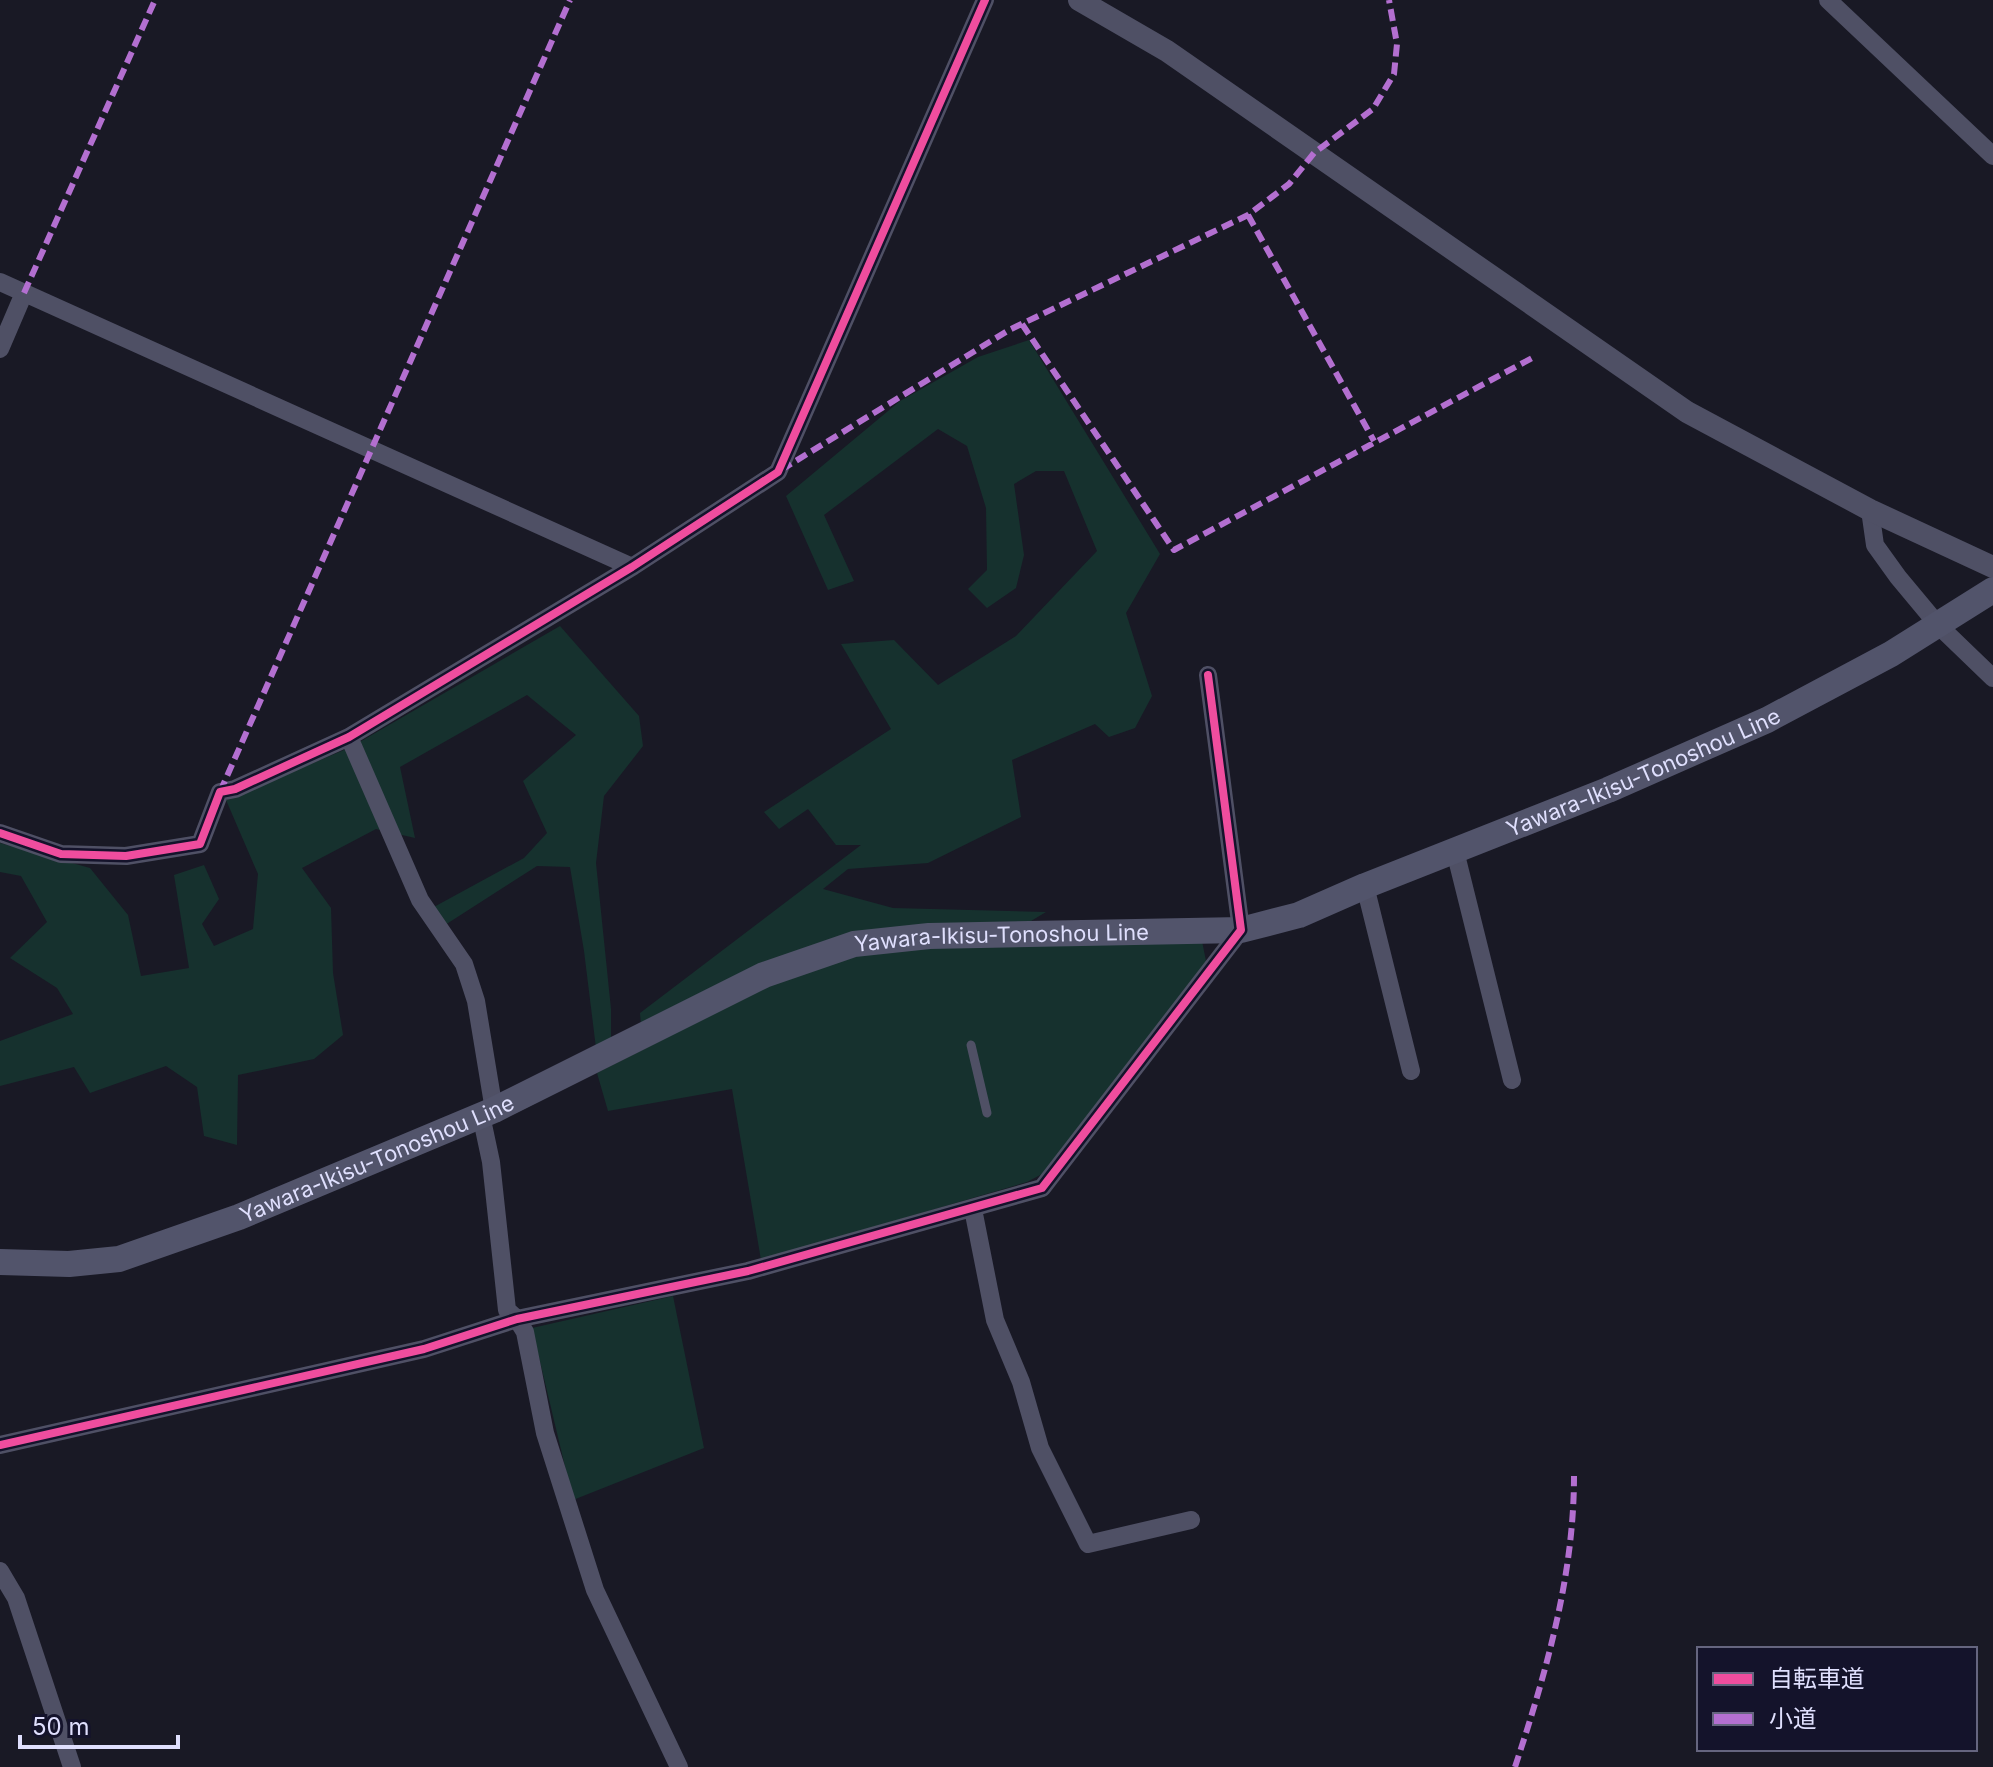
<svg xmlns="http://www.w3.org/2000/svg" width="1993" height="1767" font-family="Inter,'Noto Sans JP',sans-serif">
  <rect width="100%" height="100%" fill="#191925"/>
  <path fill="#16312e" d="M 1029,340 L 1160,554 L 1126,613 L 1152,696 L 1135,728 L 1109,737 L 1095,724 L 1012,760 L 1021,817 L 928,863 L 848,869 L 823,889 L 893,908 L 1046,912 L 1026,924 L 920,928 L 641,1025 L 640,1013 L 861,845 L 836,845 L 808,809 L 779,829 L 764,812 L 891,729 L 841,644 L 894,640 L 938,685 L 1016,636 L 1097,551 L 1064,471 L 1036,471 L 1014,484 L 1024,555 L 1016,588 L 987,608 L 968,589 L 987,570 L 986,508 L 967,446 L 938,429 L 824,515 L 854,581 L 828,590 L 786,496 L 900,401 L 978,357 Z
    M 560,626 L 639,716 L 643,746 L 604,796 L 596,863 L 611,1009 L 611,1041 L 596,1048 L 584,951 L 570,867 L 537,866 L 445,925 L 432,908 L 524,858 L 547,833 L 523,781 L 576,735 L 527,695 L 400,767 L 415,838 L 376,829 L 302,868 L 331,908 L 333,973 L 343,1035 L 314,1059 L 238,1075 L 237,1145 L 204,1136 L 197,1087 L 166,1066 L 90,1093 L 74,1067 L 0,1086 L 0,1041 L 73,1014 L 57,988 L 10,958 L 47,922 L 21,876 L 0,872 L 0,843 L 90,868 L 128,915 L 141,976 L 189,968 L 174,875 L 204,865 L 219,899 L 202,924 L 214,946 L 253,929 L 258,874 L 226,800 L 351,747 Z
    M 1202,941 L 1207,966 L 1044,1173 L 1027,1182 L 761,1260 L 732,1089 L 608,1111 L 597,1073 L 763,988 L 861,953 L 935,945 Z
    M 673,1296 L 704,1448 L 573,1500 L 532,1328 Z"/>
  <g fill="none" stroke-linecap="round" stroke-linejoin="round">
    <path stroke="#4f5065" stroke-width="9" d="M 971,1045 L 987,1113"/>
    <path stroke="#4f5065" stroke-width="18" d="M 1828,0 L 1993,156
      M 0,282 L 632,567
      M 0,349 L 24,293
      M 1870,510 L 1875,545 L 1898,577 L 1938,625 L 1993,678
      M 349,737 L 420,900 L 464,964 L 476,1001 L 494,1110
      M 0,833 L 61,854 L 126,856 L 200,844 L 220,792 L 235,789 L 349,737 L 632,567 L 778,472 L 985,0
      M 1455,851 L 1512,1080
      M 1365,886 L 1411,1071
      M 481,1115 L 491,1162 L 507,1310 L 517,1319 L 525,1332 L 545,1433 L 595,1590 L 679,1767
      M 973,1209 L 995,1320 L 1021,1382 L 1040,1448 L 1088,1544 L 1191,1520
      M 0,1445 L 424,1349 L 517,1319 L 748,1271 L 1042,1188 L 1241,930 L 1208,675
      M 0,1571 L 16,1598 L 72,1767"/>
    <path stroke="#4f5065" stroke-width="22" d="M 1079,0 L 1167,51 L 1687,412 L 1870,510 L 1993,567"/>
    <path stroke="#52546b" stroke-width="26" id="s1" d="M 0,1262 L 69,1264 L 119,1259 L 239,1217 L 494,1110 L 764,975 L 854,944 L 929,936 L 1241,930 L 1299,915 L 1365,886 L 1608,790 L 1767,720 L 1891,654 L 1993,590"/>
    <path stroke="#b36fd0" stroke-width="6" stroke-dasharray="12 6" stroke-linecap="butt" d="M 1248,215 L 1374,441
      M 24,293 L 155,0
      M 1022,324 L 1174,550 L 1534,357
      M 781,470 L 1009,330 L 1248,215 L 1289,184 L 1314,153 L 1373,109 L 1394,74 L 1397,44 L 1389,0
      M 220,792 L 570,0
      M 1515,1767 C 1546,1673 1574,1576 1574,1476"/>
    <defs>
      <path id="cycleway" d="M 0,833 L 61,854 L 126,856 L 200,844 L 220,792 L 235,789 L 349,737 L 632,567 L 778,472 L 985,0
        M 0,1445 L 424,1349 L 517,1319 L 748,1271 L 1042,1188 L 1241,930 L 1208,675"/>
    </defs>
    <use href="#cycleway" stroke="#14132b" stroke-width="13"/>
    <use href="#cycleway" stroke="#ef4d9e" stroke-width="8"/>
  </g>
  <g text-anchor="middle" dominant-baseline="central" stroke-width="6" stroke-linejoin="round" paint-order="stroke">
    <g font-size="22" fill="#dfdffd" stroke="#14132b">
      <text stroke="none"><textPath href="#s1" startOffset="1740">Yawara-Ikisu-Tonoshou Line</textPath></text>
      <text stroke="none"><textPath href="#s1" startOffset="1068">Yawara-Ikisu-Tonoshou Line</textPath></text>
      <text stroke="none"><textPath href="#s1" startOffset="396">Yawara-Ikisu-Tonoshou Line</textPath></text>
    </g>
  </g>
  <rect x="1697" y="1647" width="280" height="104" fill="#14132b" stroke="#65657f" stroke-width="2"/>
  <rect x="1713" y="1673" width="40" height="12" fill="#ef4d9e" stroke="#65657f" stroke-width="2"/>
  <text x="1769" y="1687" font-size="24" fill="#dfdffd">自転車道</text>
  <rect x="1713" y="1713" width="40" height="12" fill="#b36fd0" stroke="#65657f" stroke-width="2"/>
  <text x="1769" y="1727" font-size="24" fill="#dfdffd">小道</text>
  <path d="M20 1735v12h158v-12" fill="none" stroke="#dfdffd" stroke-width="4"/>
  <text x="32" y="1735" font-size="24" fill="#dfdffd" stroke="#14132b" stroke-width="6" paint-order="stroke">50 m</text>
</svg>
